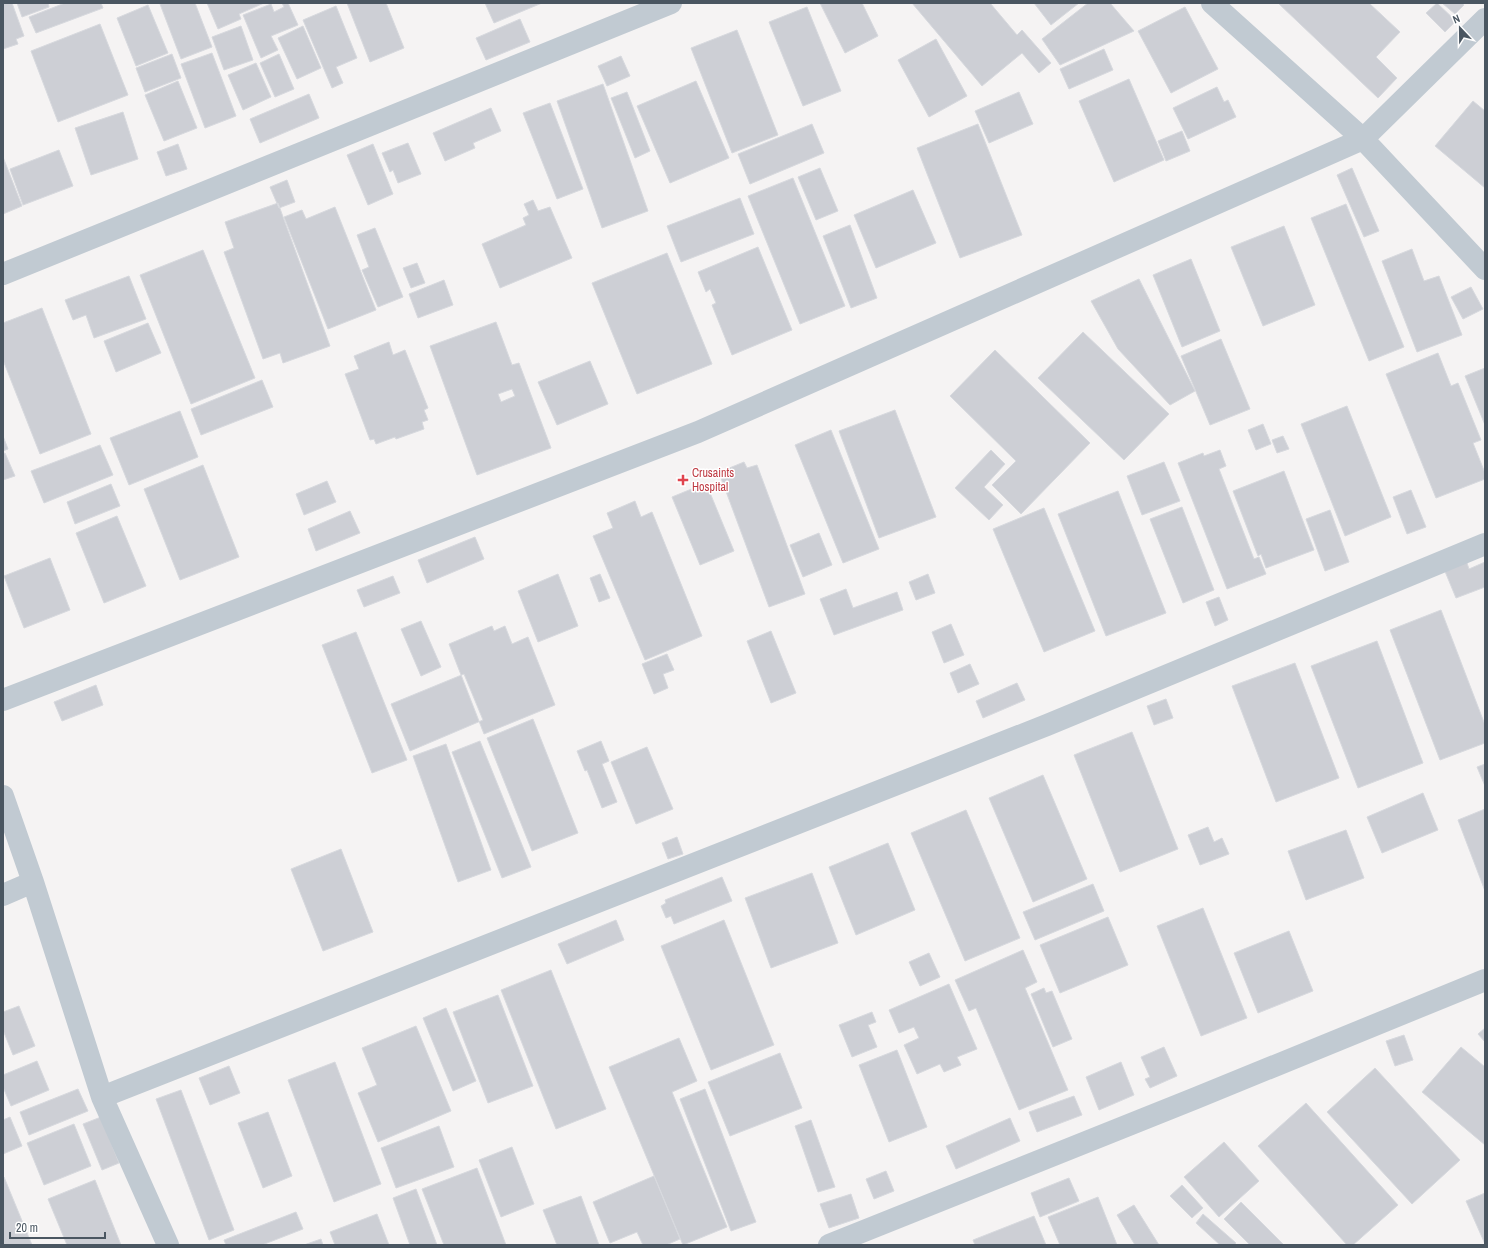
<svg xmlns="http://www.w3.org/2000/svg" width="1488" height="1248" font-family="'Archivo Narrow',sans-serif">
  <rect width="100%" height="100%" fill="#f5f3f3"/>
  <path fill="#cdcfd5" stroke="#d7d9de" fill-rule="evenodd" d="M 3,3 L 12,3 L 24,36 L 16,39 L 18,44 L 3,49 Z
    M 17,3 L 48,3 L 49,7 L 22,17 Z
    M 65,3 L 101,3 L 103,8 L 36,33 L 29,17 Z
    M 163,3 L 195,3 L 212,47 L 181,59 L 160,4 Z
    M 207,3 L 264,3 L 239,14 L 241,19 L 218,29 Z
    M 282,3 L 288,3 L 298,25 L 271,36 L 278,50 L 261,58 L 243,15 L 271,4 L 274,12 L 284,7 Z
    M 347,3 L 386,3 L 404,48 L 370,62 Z
    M 485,3 L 542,3 L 494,23 Z
    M 820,3 L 862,3 L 878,36 L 845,53 Z
    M 912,3 L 990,3 L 1017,35 L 1022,30 L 1051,63 L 1039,73 L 1022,53 L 982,86 Z
    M 1034,3 L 1079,3 L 1051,25 Z
    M 1088,3 L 1110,3 L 1134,31 L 1060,65 L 1042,39 Z
    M 1278,3 L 1369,3 L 1400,32 L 1376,57 L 1397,78 L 1378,98 Z
    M 1437,3 L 1456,21 L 1445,32 L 1426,13 Z
    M 1442,3 L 1462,3 L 1464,5 L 1455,14 Z
    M 148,5 L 168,53 L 136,66 L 117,18 Z
    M 336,6 L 357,58 L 336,67 L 343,83 L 332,88 L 303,20 Z
    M 807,7 L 841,91 L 803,106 L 769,22 Z
    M 1185,7 L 1218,69 L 1171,93 L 1138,31 Z
    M 520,19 L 530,42 L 486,60 L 476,38 Z
    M 100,24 L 128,95 L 58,122 L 31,51 Z
    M 241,26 L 253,60 L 224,70 L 212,37 Z
    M 303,26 L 321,68 L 297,79 L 278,38 Z
    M 737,30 L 778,135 L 732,153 L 691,48 Z
    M 936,39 L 967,96 L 929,117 L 898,60 Z
    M 1104,49 L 1113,70 L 1069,89 L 1060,69 Z
    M 212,53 L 236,116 L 205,128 L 181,64 Z
    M 172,54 L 181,78 L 145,92 L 136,68 Z
    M 279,54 L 294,89 L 275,97 L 260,63 Z
    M 621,56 L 630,76 L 607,86 L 598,66 Z
    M 256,63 L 271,97 L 243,110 L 228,75 Z
    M 1129,79 L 1164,160 L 1114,182 L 1079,101 Z
    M 178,81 L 197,128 L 164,141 L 145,95 Z
    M 696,81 L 729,158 L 670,183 L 637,106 Z
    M 603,84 L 648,211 L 602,228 L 557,101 Z
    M 1217,87 L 1224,102 L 1228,100 L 1236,117 L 1188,139 L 1173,108 Z
    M 627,92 L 650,151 L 635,158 L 611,98 Z
    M 1019,92 L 1033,124 L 989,143 L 975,111 Z
    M 309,94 L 319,118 L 260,143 L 250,119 Z
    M 1473,101 L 1485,111 L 1485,188 L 1435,146 Z
    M 550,103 L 583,189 L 557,199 L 523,113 Z
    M 491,108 L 501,131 L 473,143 L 475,148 L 445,161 L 433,133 Z
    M 123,112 L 138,159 L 91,175 L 75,128 Z
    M 812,124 L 824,153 L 750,184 L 738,154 Z
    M 978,124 L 1022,235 L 960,258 L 917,148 Z
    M 1182,131 L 1190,151 L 1166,161 L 1158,141 Z
    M 408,143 L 421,174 L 398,183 L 393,170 L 390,172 L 382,153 Z
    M 178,144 L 187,169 L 166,176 L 157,152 Z
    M 373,144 L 393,194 L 368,205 L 347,155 Z
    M 59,150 L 73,186 L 23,205 L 10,169 Z
    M 3,157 L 22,206 L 3,214 Z
    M 820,168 L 838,211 L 816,220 L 798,177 Z
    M 1352,168 L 1379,231 L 1364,237 L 1337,175 Z
    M 793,178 L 845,306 L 800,324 L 748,196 Z
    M 287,180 L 295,202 L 279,208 L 270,187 Z
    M 913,190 L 936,243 L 876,268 L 854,215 Z
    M 740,198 L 754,234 L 681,262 L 667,226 Z
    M 533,200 L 538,211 L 550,207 L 572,258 L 500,288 L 482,244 L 526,225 L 523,218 L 529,215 L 524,204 Z
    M 278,203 L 330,346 L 283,363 L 280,353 L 263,359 L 224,252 L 234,248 L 225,222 Z
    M 1346,204 L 1404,347 L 1369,361 L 1311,218 Z
    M 335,207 L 376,310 L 328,329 L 284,217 L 302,210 L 306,219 Z
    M 850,225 L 877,298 L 851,308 L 823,236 Z
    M 1284,226 L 1315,305 L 1263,326 L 1231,247 Z
    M 375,228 L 403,297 L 378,307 L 362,270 L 369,267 L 357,235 Z
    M 758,247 L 792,330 L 732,355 L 712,305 L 716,303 L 710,289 L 706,292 L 698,272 Z
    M 1412,249 L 1424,281 L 1439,276 L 1462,335 L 1417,352 L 1382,261 Z
    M 203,250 L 255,378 L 191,404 L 140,275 Z
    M 667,253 L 712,364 L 637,394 L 592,283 Z
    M 1191,259 L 1220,331 L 1182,347 L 1153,275 Z
    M 417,263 L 425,283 L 411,288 L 403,268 Z
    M 129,276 L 146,319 L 94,338 L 86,315 L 73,320 L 65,300 Z
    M 1139,279 L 1195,391 L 1170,405 L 1118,349 L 1091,301 Z
    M 444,280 L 453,305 L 418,318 L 409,294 Z
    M 1471,287 L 1483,309 L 1463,319 L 1451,297 Z
    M 42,308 L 91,434 L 40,454 L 3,360 L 3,323 Z
    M 496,322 L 512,365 L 519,363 L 551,448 L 477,475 L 430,346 ZM 512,389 L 515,396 L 501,402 L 498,394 Z
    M 148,323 L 161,353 L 116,372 L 104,341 Z
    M 1083,332 L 1169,414 L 1124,460 L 1038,378 Z
    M 1221,339 L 1250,409 L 1210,425 L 1181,356 Z
    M 389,342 L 393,355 L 405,350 L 428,408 L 424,410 L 428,420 L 422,422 L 424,429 L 396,439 L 395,437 L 376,444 L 374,439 L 370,440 L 345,374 L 359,369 L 354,356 Z
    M 995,350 L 1090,443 L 1021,514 L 992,485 L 1016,461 L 950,396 Z
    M 1438,353 L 1451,386 L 1458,383 L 1481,440 L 1473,443 L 1485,473 L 1485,479 L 1436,498 L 1386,374 Z
    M 590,361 L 608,404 L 557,425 L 538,382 Z
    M 1485,368 L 1485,425 L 1465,376 Z
    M 262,380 L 273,407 L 201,435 L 191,409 Z
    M 1347,406 L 1391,517 L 1345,536 L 1301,424 Z
    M 895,410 L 936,517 L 879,538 L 839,431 Z
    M 180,411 L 198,457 L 129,485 L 110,438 Z
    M 1263,424 L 1271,444 L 1256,450 L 1248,430 Z
    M 831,430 L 879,549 L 843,563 L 795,445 Z
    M 3,436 L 8,449 L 3,451 Z
    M 1283,436 L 1289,449 L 1277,453 L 1272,440 Z
    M 100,445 L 113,475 L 44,503 L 31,471 Z
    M 991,450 L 1005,464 L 984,487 L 1003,505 L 989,520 L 955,488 Z
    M 1220,450 L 1226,466 L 1219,469 L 1254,559 L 1259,557 L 1266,574 L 1227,589 L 1178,463 L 1203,453 L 1204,456 Z
    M 5,453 L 15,476 L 3,480 L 3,454 Z
    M 744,462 L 747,468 L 757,465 L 805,594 L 769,607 L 721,478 L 729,475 L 727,469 Z
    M 1164,462 L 1180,501 L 1142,515 L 1127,476 Z
    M 203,465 L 239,557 L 180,580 L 144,489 Z
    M 1284,471 L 1314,550 L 1266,568 L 1261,554 L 1258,556 L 1233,491 Z
    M 327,481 L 336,502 L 304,515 L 296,494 Z
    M 706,483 L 734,551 L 700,565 L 672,497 Z
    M 111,484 L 120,506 L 75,524 L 67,502 Z
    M 1411,490 L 1426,527 L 1407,534 L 1393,497 Z
    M 1118,491 L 1166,613 L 1106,636 L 1058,514 Z
    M 635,501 L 641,517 L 652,512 L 702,636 L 645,660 L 593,536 L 613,528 L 607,513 Z
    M 1182,507 L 1214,590 L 1183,603 L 1150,519 Z
    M 1044,508 L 1095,631 L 1044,652 L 993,529 Z
    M 1330,510 L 1349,562 L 1325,571 L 1306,519 Z
    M 350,511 L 360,533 L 316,551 L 308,529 Z
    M 117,516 L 146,586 L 104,603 L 76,533 Z
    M 819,533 L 832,565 L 803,577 L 790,545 Z
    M 475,537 L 484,559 L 427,583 L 418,560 Z
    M 50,558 L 70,610 L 24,628 L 4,576 Z
    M 1466,560 L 1469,569 L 1485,562 L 1485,587 L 1456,598 L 1444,569 Z
    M 558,574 L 578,626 L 538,642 L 518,591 Z
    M 600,574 L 610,598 L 599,602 L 590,578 Z
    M 928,574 L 935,593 L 916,600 L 909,582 Z
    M 393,576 L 400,593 L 364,607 L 357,590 Z
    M 846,589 L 853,608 L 897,592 L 903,610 L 834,635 L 820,599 Z
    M 1219,597 L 1228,620 L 1215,626 L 1206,602 Z
    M 1441,610 L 1485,725 L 1485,743 L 1440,760 L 1390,630 Z
    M 421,621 L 441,667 L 421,676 L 401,629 Z
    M 951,624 L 964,655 L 944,663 L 932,632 Z
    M 492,626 L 494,631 L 505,626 L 512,644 L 528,637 L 555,705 L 484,734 L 449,644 Z
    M 771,631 L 796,693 L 771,703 L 747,641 Z
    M 356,632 L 407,760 L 372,773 L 322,645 Z
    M 1377,641 L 1423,763 L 1358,788 L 1311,666 Z
    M 667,654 L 674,670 L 663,674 L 668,688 L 654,694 L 642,664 Z
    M 1295,663 L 1339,778 L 1276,802 L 1232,686 Z
    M 970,664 L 979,684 L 958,693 L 950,673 Z
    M 464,674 L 483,720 L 410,751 L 391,704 Z
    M 1017,683 L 1025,700 L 983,718 L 976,701 Z
    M 96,685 L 103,705 L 62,721 L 54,702 Z
    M 1166,699 L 1173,718 L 1154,725 L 1147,706 Z
    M 533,719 L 578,833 L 532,851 L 487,738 Z
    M 1132,732 L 1178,849 L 1120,872 L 1074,755 Z
    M 480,741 L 531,867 L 502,878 L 452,752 Z
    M 601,741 L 609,761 L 602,764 L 617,802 L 602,808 L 587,770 L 585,771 L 577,751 Z
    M 446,744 L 491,870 L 458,882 L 413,756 Z
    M 647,747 L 673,809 L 636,824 L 611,762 Z
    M 1485,764 L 1485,786 L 1477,767 Z
    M 1043,775 L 1087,879 L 1033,902 L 989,798 Z
    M 1423,793 L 1438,830 L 1382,853 L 1367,817 Z
    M 1485,809 L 1485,891 L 1458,820 Z
    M 966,810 L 1020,938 L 965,961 L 911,833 Z
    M 1208,827 L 1214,842 L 1222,838 L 1229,854 L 1200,865 L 1188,835 Z
    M 1346,830 L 1364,878 L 1306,900 L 1288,851 Z
    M 677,837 L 683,854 L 668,859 L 662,843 Z
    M 888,843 L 915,910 L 856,935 L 829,867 Z
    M 341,849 L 373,932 L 323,951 L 291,869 Z
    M 812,873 L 838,943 L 771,968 L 745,898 Z
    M 722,877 L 732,901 L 674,924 L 671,916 L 666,918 L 661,906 L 666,903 L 665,900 Z
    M 1093,884 L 1104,911 L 1035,940 L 1023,912 Z
    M 1203,908 L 1247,1018 L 1201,1036 L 1157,926 Z
    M 1108,917 L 1128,965 L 1060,993 L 1040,945 Z
    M 616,920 L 624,940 L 567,964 L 558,944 Z
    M 724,920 L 774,1045 L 711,1070 L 661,946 Z
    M 1289,931 L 1313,991 L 1258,1013 L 1234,953 Z
    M 1023,950 L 1037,982 L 1025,988 L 1068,1090 L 1019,1110 L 976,1008 L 969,1011 L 955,980 Z
    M 929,953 L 940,977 L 920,986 L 909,962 Z
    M 551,970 L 606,1109 L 556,1129 L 501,990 Z
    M 949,984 L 977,1049 L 957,1057 L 961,1065 L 944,1072 L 940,1064 L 917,1074 L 904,1045 L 919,1038 L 914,1027 L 899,1033 L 889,1010 Z
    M 1044,988 L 1046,993 L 1052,991 L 1072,1039 L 1053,1047 L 1031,994 Z
    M 498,995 L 533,1086 L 488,1103 L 453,1012 Z
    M 19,1006 L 35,1046 L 13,1055 L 3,1030 L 3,1012 Z
    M 446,1008 L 476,1081 L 453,1091 L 423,1018 Z
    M 872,1012 L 876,1022 L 868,1025 L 877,1047 L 852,1057 L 839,1025 Z
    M 416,1026 L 451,1111 L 378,1142 L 358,1093 L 377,1085 L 362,1048 Z
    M 1485,1028 L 1485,1042 L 1478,1034 Z
    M 1404,1035 L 1413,1060 L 1395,1066 L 1386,1041 Z
    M 679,1038 L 697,1081 L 672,1092 L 727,1227 L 683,1245 L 609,1067 Z
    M 1164,1047 L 1177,1076 L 1150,1088 L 1145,1079 L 1150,1077 L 1141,1057 Z
    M 1461,1047 L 1485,1067 L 1485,1145 L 1422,1092 Z
    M 897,1050 L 927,1127 L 889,1142 L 859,1065 Z
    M 780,1053 L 802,1108 L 730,1136 L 708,1082 Z
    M 37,1061 L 49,1090 L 11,1106 L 3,1087 L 3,1075 Z
    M 335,1062 L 381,1184 L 334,1202 L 288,1080 Z
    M 1121,1062 L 1134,1095 L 1099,1110 L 1086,1077 Z
    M 229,1066 L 240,1093 L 210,1105 L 199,1078 Z
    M 1375,1068 L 1460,1160 L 1412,1204 L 1327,1112 Z
    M 78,1089 L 88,1111 L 29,1135 L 20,1112 Z
    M 705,1089 L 756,1222 L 731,1231 L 680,1099 Z
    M 181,1090 L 234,1230 L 209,1240 L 156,1099 Z
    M 1074,1096 L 1082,1115 L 1037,1132 L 1029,1112 Z
    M 1306,1103 L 1398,1205 L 1353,1245 L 1347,1245 L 1258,1146 Z
    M 268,1112 L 292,1176 L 263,1188 L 238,1123 Z
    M 10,1117 L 22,1146 L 3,1154 L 3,1120 Z
    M 101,1117 L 119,1163 L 102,1170 L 83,1124 Z
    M 1010,1118 L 1020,1141 L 956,1169 L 946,1146 Z
    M 811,1120 L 835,1187 L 818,1192 L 795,1126 Z
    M 74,1124 L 91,1166 L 44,1185 L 27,1143 Z
    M 439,1126 L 454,1167 L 396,1188 L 381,1148 Z
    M 1224,1142 L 1259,1181 L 1219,1217 L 1184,1177 Z
    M 512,1147 L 534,1204 L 501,1217 L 479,1160 Z
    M 477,1168 L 506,1245 L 444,1245 L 422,1189 Z
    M 886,1171 L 894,1191 L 874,1199 L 866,1179 Z
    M 654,1176 L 680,1239 L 666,1245 L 643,1245 L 637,1232 L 610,1243 L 593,1202 Z
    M 3,1177 L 4,1177 L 32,1245 L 3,1245 Z
    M 1069,1178 L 1079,1201 L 1040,1217 L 1031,1193 Z
    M 95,1180 L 121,1245 L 67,1245 L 48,1199 Z
    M 1182,1185 L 1203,1208 L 1192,1218 L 1170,1196 Z
    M 416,1189 L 437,1245 L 410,1245 L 393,1198 Z
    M 1485,1193 L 1485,1244 L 1466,1201 Z
    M 851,1194 L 859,1218 L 829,1228 L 820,1204 Z
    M 581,1196 L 599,1245 L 557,1245 L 543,1210 Z
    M 1098,1197 L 1117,1245 L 1060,1245 L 1048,1217 Z
    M 1241,1202 L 1284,1245 L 1250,1245 L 1224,1219 Z
    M 1134,1205 L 1159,1245 L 1135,1245 L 1117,1215 Z
    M 296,1212 L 303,1229 L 262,1245 L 226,1245 L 224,1240 Z
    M 377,1214 L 389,1245 L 335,1245 L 330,1232 Z
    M 1203,1214 L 1236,1243 L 1234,1245 L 1220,1245 L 1196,1223 Z
    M 1034,1216 L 1046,1245 L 975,1245 L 973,1240 Z
    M 321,1239 L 323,1245 L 304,1245 Z"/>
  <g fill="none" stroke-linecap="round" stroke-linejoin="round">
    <path stroke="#c1cad2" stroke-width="22" d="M 1212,3 L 1363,139 L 1485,269
      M 3,274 L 671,3
      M 3,700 L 698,432 L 1363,139 L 1485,19
      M 3,796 L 33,882 L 102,1097 L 168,1245
      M 3,895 L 33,882
      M 102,1097 L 1047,725 L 1485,544
      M 829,1245 L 1196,1098 L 1485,980"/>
  </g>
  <path fill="#e0444e" stroke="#fff" stroke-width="1.5" d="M681 474h4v4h4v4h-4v4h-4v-4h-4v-4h4z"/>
  <g text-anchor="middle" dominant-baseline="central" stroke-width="3" stroke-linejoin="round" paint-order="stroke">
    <g font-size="12" fill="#be3a42" stroke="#fff" text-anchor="start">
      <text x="692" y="473">Crusaints<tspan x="692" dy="14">Hospital</tspan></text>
    </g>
  </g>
  <rect width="1488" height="1248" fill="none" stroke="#4a5661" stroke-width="8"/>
  <g transform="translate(1460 28) rotate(338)" stroke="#ffffff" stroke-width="3" paint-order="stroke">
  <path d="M0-3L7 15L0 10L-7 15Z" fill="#4a5661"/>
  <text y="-6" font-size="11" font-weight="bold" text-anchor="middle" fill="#4a5661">N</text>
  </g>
  <path d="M10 1232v6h95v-6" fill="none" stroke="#4a5661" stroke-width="2"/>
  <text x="16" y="1232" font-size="12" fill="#4a5661" stroke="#ffffff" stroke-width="3" paint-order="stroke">20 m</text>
</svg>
